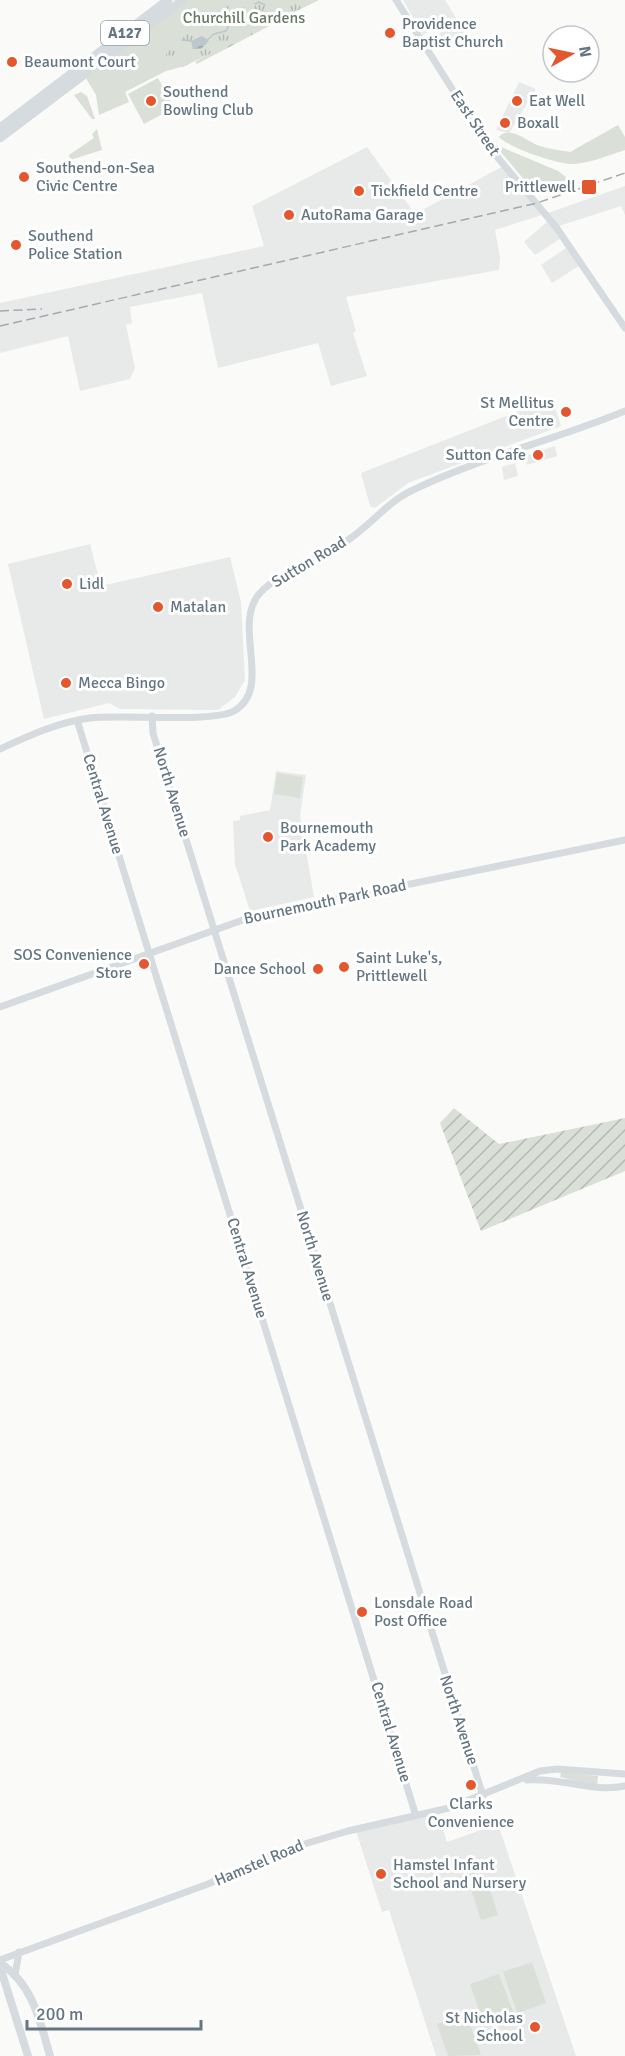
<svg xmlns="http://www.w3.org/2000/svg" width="625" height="2056" font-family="Signika,sans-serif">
  <defs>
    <pattern id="forest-crowns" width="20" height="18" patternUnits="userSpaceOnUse" patternTransform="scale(1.5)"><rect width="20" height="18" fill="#dadfd7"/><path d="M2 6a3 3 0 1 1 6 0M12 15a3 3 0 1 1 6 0" fill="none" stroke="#b4b9b4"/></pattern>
    <pattern id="park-tufts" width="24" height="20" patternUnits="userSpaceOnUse" patternTransform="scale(1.5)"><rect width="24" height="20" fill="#dadfd7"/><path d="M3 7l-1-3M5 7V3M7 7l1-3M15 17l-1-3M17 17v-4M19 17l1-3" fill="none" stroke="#b4b9b4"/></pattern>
    <pattern id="garden-furrows" width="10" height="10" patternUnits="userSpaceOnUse" patternTransform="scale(1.5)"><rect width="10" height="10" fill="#dadfd7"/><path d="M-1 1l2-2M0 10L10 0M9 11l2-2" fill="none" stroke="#b4b9b4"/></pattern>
    <pattern id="water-ripples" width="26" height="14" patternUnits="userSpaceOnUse" patternTransform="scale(1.5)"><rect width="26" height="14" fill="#bbc7cb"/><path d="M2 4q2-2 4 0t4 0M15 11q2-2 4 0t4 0" fill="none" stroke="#9ca6aa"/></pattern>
  </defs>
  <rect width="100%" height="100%" fill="#fafaf8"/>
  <path fill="#e8e9e9" d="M 403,0 L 445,0 L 468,37 L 456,43 L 452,38 L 433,50 L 428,42 L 441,33 L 437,27 L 423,35 Z
    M 519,82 L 536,89 L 509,133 L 496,130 Z
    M 367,147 L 415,214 L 505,165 L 545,214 L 625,186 L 625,215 L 621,206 L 556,227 L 563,237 L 535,255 L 524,242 L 549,220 L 545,214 L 495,230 L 500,257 L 499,270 L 346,297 L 356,331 L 353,333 L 367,376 L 331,386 L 318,343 L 218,368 L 202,293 L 130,307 L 132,323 L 126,325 L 135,368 L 130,379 L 80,391 L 68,336 L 0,353 L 0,303 L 264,246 L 252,206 Z
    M 569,246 L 582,264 L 552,283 L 541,265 Z
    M 552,398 L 561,426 L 408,483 L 375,508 L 370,506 L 361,473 Z
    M 555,446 L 557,456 L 527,465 L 525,456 Z
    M 515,463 L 518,476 L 504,480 L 502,467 Z
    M 90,544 L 101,586 L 230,557 L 241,602 L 245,680 L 235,697 L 218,710 L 120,709 L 109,703 L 44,719 L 8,564 Z
    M 276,771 L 306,775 L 300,816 L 314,897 L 250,911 L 235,864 L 233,821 L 240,820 L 240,816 L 270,810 Z
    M 437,1810 L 447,1842 L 498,1824 L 576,2056 L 436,2056 L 389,1910 L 382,1912 L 355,1828 Z"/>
  <path fill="#dadfd7" d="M 185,0 L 236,0 L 167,54 L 166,71 L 125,92 L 129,102 L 99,115 L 96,95 L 84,75 Z
    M 158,78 L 174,108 L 144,124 L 128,94 Z
    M 81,92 L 87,96 L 95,119 L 92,119 L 74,95 Z
    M 618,125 L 625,137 L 625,150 C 609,155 591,163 574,164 C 559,165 507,147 499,137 C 509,125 527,141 537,145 C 547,149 560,150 570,152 Z
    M 97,129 L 102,150 L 70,160 L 69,155 L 94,138 L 92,134 Z
    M 494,144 L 558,171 L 567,178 L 569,185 L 537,195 Z
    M 277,773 L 303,777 L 300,798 L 274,794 Z
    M 561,1772 L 598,1776 L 597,1786 L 560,1777 Z
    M 476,1872 L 480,1885 L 456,1892 L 452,1880 Z
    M 488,1884 L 498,1915 L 481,1920 L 471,1889 Z
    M 532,1962 L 546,2003 L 517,2013 L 503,1972 Z
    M 499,1974 L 514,2014 L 484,2025 L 470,1984 Z
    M 466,2014 L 481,2055 L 448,2056 L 437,2024 Z"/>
  <path fill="url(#forest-crowns)" d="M 301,0 L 290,15 L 197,64 L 195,62 Z"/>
  <path fill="url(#park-tufts)" d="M 236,0 L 319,0 L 185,66 L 166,71 L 166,54 L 181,39 Z"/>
  <path fill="url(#garden-furrows)" d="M 454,1108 L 499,1144 L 625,1118 L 625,1171 L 481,1231 L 440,1123 Z"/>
  <path fill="url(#water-ripples)" d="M 202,36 L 209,41 L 201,49 L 193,49 L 191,41 Z"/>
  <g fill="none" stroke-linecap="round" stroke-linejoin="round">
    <path stroke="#bbc7cb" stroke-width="1.5" d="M 255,4 L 259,2 L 265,5
      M 182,40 L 191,41
      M 207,40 L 214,34 L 226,31 L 234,16 L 244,8"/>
    <path stroke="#d6dbdf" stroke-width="7" d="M 396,0 L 488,146 L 556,227 L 625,328
      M 152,716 L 153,733 L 483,1796
      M 77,720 L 416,1816
      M 0,749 C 28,736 58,722 90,718 C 121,714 212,723 234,711 C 274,688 231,625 260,593 C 276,575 322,556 345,542 C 369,527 387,502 413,490 C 481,457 555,440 625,411
      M 0,1007 L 254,916 L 625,840
      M 527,1780 C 562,1777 593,1793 625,1786
      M 0,1960 L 208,1884 L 281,1851 L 348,1831 L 449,1808 L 540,1771 L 557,1769 L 625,1774
      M 15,1975 L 19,1952"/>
    <path stroke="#d6dbdf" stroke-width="8" d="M 0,1963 C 33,1984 40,2021 50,2056
      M 0,1967 L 28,2056"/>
    <path stroke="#d6dbdf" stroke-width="9" d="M 0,128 L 168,0
      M 0,138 L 183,0"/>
    <path stroke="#a2aab0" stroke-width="1.5" stroke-dasharray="9 4.5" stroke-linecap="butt" d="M 0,311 L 42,309
      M 0,326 L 537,203 L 625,173"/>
  </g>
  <g fill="#e4572e" stroke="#fff" stroke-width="2">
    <circle cx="390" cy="33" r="6"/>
    <circle cx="12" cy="62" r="6"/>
    <circle cx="151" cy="101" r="6"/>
    <circle cx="517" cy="101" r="6"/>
    <circle cx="505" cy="123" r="6"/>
    <circle cx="24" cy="177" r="6"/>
    <rect x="581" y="179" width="16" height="16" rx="3"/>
    <circle cx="359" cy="191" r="6"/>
    <circle cx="289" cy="215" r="6"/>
    <circle cx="16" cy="245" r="6"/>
    <circle cx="566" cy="412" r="6"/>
    <circle cx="538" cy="455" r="6"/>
    <circle cx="67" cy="584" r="6"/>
    <circle cx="158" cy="607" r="6"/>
    <circle cx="66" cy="683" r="6"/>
    <circle cx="268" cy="837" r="6"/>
    <circle cx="144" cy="964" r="6"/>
    <circle cx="344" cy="967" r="6"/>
    <circle cx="318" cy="969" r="6"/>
    <circle cx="362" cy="1612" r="6"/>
    <circle cx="471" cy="1785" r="6"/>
    <circle cx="381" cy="1874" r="6"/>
    <circle cx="535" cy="2027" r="6"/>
  </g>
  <g text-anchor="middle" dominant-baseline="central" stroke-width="6" stroke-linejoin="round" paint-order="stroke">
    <rect fill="#fff" stroke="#939fa8" stroke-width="1.5" x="101" y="21" width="48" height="24" rx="4.5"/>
    <g font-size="15" font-weight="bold" fill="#657683">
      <text x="125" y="33">A127</text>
    </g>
    <g font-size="16" fill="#687a64" stroke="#fff">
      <text x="244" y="18">Churchill Gardens</text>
    </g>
    <g font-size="16" fill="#657683" stroke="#fff" text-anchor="start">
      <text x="402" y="24">Providence<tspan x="402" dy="18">Baptist Church</tspan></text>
      <text x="24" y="62">Beaumont Court</text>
      <text x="163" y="92">Southend<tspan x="163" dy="18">Bowling Club</tspan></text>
      <text x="529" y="101">Eat Well</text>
      <text x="517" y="123">Boxall</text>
      <text x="36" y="168">Southend-on-Sea<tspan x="36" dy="18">Civic Centre</tspan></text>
      <text x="576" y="187" text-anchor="end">Prittlewell</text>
      <text x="371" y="191">Tickfield Centre</text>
      <text x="301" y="215">AutoRama Garage</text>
      <text x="28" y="236">Southend<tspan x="28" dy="18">Police Station</tspan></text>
      <text x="554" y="403" text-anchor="end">St Mellitus<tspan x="554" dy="18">Centre</tspan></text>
      <text x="526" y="455" text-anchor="end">Sutton Cafe</text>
      <text x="79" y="584">Lidl</text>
      <text x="170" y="607">Matalan</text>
      <text x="78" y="683">Mecca Bingo</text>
      <text x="280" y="828">Bournemouth<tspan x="280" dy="18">Park Academy</tspan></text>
      <text x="132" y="955" text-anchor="end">SOS Convenience<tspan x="132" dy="18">Store</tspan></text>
      <text x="356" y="958">Saint Luke's,<tspan x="356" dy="18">Prittlewell</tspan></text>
      <text x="306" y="969" text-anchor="end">Dance School</text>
      <text x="374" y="1603">Lonsdale Road<tspan x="374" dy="18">Post Office</tspan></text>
      <text x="471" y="1804" text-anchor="middle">Clarks<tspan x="471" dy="18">Convenience</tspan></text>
      <text x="393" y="1865">Hamstel Infant<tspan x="393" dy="18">School and Nursery</tspan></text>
      <text x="523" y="2018" text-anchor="end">St Nicholas<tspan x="523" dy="18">School</tspan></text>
    </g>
    <g font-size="16" fill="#657683" stroke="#fff">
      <text transform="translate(475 123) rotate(56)">East Street</text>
      <text transform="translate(309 562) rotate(-31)">Sutton Road</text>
      <text transform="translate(172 792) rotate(73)">North Avenue</text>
      <text transform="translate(103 804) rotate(73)">Central Avenue</text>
      <text transform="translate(325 902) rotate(-12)">Bournemouth Park Road</text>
      <text transform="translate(315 1256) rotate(73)">North Avenue</text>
      <text transform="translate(247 1268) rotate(73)">Central Avenue</text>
      <text transform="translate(459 1720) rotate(72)">North Avenue</text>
      <text transform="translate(391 1732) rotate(73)">Central Avenue</text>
      <text transform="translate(259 1863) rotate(-23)">Hamstel Road</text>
    </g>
  </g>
  <g transform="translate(571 54) rotate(81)"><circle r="28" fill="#ffffff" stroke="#c1c8cd" stroke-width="1.5"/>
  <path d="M0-4.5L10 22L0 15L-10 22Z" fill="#e4572e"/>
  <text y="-9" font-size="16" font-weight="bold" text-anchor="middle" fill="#657683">N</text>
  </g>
  <path d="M27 2020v9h174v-9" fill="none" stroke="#657683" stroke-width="3"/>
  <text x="36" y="2020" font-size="18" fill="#657683" stroke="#ffffff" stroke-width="4.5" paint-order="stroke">200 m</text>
</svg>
